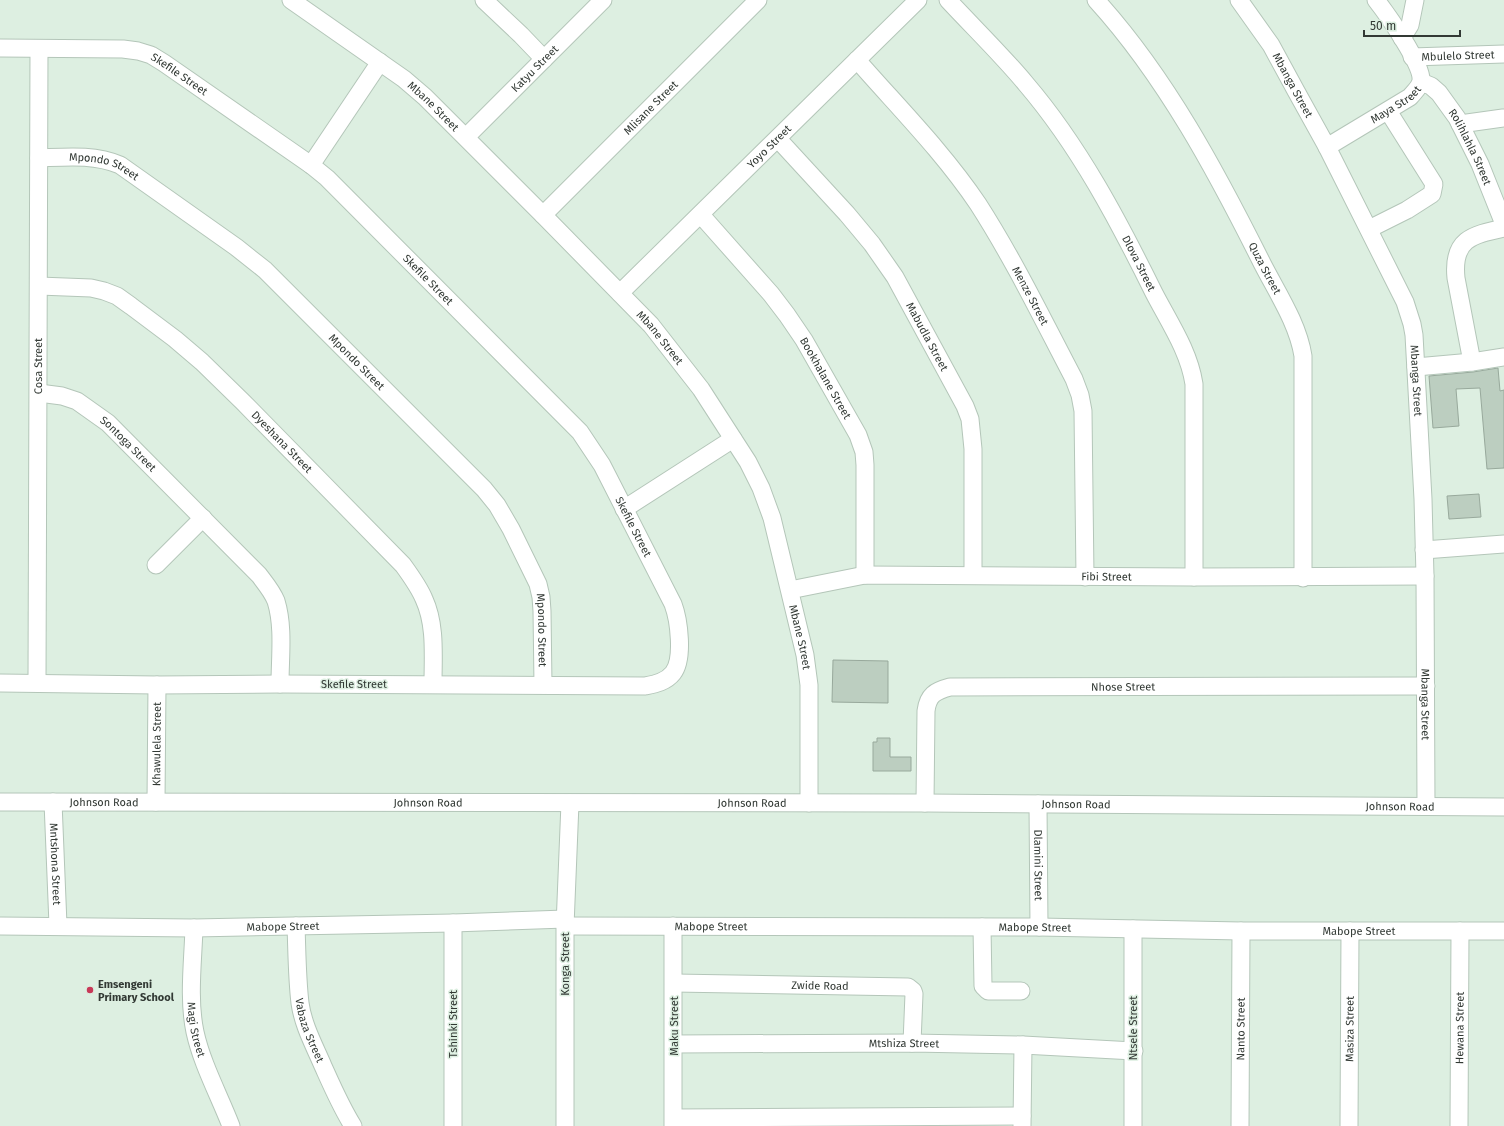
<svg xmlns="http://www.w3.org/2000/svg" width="1504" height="1126" font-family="'Fira Sans',sans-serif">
  <rect width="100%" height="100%" fill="#ddefe1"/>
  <path fill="#bccec0" stroke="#98a99c" d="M 1498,368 L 1500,391 L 1504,390 L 1504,468 L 1487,469 L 1480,388 L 1456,389 L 1459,426 L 1433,428 L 1429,376 L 1473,372 Z
    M 1479,494 L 1481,517 L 1449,519 L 1447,496 Z
    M 833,660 L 888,661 L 888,703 L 832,702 Z
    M 877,738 L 890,738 L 890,757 L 911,757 L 911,771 L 873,771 L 873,742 L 877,742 Z"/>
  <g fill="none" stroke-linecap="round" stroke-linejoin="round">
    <defs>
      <g id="minor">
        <path id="s1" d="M 291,0 L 404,79 L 425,97 L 543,215 L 651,325 L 701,389 L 748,462 L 761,488 L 772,518 L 805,655 L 809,685 L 809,803"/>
        <path d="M 484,0 L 521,35 L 544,59"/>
        <path id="s2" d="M 948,0 C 974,28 1002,55 1026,84 C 1079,146 1118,220 1154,293 C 1169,322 1189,351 1194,384 L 1194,577"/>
        <path id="s3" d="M 1096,0 C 1166,77 1217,173 1263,265 C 1278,294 1298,324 1303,356 L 1303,578"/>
        <path id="s4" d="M 1239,0 L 1271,45 L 1296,91 L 1327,147 L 1405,302 L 1412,324 L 1414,335 L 1423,499 L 1425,576 L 1426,806"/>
        <path d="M 1402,38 L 1410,25 L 1415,0"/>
        <path id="s5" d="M 0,48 L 123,49 L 138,51 L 151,55 L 164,63 L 311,165 L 327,178 L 580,432 L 602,465 L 673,604 C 679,620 684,659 673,673 C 666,682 655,684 645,686 L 280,684 L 157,685 L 0,683"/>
        <path id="s6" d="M 1412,57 L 1504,54"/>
        <path id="s7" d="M 857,60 C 898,107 943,152 978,204 C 1014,260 1043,320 1074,379 L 1080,395 L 1083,411 L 1085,577"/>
        <path id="s8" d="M 1421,82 L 1431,86 L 1439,93 L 1457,118 L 1480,164 L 1504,224"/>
        <path d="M 1460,124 L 1503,118"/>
        <path id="s9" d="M 466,137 L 603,0"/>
        <path id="s10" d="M 778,139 L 847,214 L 872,244 L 895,277 L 965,406 L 970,419 L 973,449 L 973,575"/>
        <path id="s11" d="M 1327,147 L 1410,97 C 1414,92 1420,87 1421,81 C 1423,65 1387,14 1376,0"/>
        <path id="s12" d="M 39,158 C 66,157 94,154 120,165 L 236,247 L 265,270 L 484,489 L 497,505 L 511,529 L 538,584 L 541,597 L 542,611 L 543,685"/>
        <path d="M 311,165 L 380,62"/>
        <path id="s13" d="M 543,215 L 758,0"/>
        <path id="s14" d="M 701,215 L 771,294 L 787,315 L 804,340 L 858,435 L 864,452 L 865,465 L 865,575"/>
        <path d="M 1369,229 L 1407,210 L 1432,194 L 1434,184 L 1388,111"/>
        <path id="s15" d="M 39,286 L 91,288 L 104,291 L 117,296 L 131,306 L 175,339 L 202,362 L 243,402 L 403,565 C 411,576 419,587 424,599 C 436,625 433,656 433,684"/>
        <path id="s16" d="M 620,293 L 918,0"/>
        <path d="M 1472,362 L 1456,278 C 1452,239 1472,235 1504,228"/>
        <path d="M 1416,367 L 1472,362 L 1504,357"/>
        <path id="s17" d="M 39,393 L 62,396 L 77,401 L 108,423 L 259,575 C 265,583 272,591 276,601 C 284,627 280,657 280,684"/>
        <path d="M 624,509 L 733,439"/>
        <path d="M 1424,550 L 1504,544"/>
        <path d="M 156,565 L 203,518"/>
        <path id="s18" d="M 790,590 L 865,575 L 1194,577 L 1425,576"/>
        <path id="s19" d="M 37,683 L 39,49"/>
        <path id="s20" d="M 0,802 L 925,803 L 1504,807"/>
        <path id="s21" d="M 53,802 L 58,925"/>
        <path id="s22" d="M 156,802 L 157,685"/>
        <path id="s23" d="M 925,803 L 926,711 C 928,695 935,691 950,687 L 1426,686"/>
        <path id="s24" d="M 1038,804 L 1039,927"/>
        <path id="s25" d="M 0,926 L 194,928 L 453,923 L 565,919"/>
        <path id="s26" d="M 296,926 C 297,952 297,978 300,1003 C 303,1025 314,1045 323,1066 C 332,1086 341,1107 353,1126"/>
        <path id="s27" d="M 565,926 L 1039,927 L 1241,931 L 1504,931"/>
        <path d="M 673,926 L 673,1126"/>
        <path d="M 982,927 L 983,986 L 988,991 L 1021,991"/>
        <path id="s28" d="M 194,928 C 193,961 188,999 195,1032 C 202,1064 219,1095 231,1126"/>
        <path d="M 1133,929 L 1133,1126"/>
        <path id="s29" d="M 674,983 L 908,987 L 913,991 L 914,994 L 912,1043"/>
        <path id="s30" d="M 674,1044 L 912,1043 L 1023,1045 L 1134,1051"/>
        <path d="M 674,1118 L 1022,1116"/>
        <path d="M 453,1126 L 453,923"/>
        <path d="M 565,1126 L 565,926 L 570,803"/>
        <path d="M 1022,1126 L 1023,1045"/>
        <path id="s31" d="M 1240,1126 L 1241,931"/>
        <path id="s32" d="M 1349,1126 L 1350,931"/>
        <path id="s33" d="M 1459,1126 L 1460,931"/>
      </g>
    </defs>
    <use href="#minor" stroke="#b4c6b9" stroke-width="19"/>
    <use href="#minor" stroke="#fff" stroke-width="17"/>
  </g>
  <circle fill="#c83958" stroke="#ddefe1" stroke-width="1.5" cx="90" cy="990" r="4"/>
  <g text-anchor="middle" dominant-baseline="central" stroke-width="3" stroke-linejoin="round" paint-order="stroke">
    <g font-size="11" fill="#323934" stroke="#ddefe1">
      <text stroke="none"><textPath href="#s6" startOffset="46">Mbulelo Street</textPath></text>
      <text stroke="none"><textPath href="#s9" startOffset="97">Katyu Street</textPath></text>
      <text stroke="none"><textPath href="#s5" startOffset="186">Skefile Street</textPath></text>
      <text stroke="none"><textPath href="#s4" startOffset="101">Mbanga Street</textPath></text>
      <text stroke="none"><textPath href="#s11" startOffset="81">Maya Street</textPath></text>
      <text stroke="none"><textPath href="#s1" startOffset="178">Mbane Street</textPath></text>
      <text stroke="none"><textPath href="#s13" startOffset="152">Mlisane Street</textPath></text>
      <text stroke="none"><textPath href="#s16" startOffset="209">Yoyo Street</textPath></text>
      <text stroke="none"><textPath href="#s8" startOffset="84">Rolihlahla Street</textPath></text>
      <text stroke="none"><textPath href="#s12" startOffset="67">Mpondo Street</textPath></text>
      <text stroke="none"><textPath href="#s2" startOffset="327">Dlova Street</textPath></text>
      <text stroke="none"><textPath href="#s3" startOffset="318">Quza Street</textPath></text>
      <text stroke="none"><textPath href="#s5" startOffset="510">Skefile Street</textPath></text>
      <text stroke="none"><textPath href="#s7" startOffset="294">Menze Street</textPath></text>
      <text stroke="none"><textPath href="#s10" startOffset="249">Mabudla Street</textPath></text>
      <text stroke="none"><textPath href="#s1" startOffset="502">Mbane Street</textPath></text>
      <text stroke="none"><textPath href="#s12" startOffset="391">Mpondo Street</textPath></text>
      <text stroke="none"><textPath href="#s19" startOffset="317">Cosa Street</textPath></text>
      <text stroke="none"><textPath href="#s14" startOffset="206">Bookhalane Street</textPath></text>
      <text stroke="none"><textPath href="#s4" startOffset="425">Mbanga Street</textPath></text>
      <text stroke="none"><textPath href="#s15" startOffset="300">Dyeshana Street</textPath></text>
      <text stroke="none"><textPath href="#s17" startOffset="106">Sontoga Street</textPath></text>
      <text stroke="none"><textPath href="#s5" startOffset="834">Skefile Street</textPath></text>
      <text stroke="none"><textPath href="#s18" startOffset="318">Fibi Street</textPath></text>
      <text stroke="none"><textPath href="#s12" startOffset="727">Mpondo Street</textPath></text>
      <text stroke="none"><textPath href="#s1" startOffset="838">Mbane Street</textPath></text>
      <text x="354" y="684">Skefile Street</text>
      <text stroke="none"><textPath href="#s23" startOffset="302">Nhose Street</textPath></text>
      <text stroke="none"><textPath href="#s4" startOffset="749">Mbanga Street</textPath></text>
      <text stroke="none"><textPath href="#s22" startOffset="58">Khawulela Street</textPath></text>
      <text stroke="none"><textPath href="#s20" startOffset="104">Johnson Road</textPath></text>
      <text stroke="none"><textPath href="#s20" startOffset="428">Johnson Road</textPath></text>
      <text stroke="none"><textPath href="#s20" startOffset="752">Johnson Road</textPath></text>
      <text stroke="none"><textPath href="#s20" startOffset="1076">Johnson Road</textPath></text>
      <text stroke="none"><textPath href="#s20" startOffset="1400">Johnson Road</textPath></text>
      <text stroke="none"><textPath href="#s21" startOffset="62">Mntshona Street</textPath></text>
      <text stroke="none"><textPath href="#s24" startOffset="61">Dlamini Street</textPath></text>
      <text stroke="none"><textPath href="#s25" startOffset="283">Mabope Street</textPath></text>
      <text stroke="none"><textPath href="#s27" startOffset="146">Mabope Street</textPath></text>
      <text stroke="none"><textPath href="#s27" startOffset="470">Mabope Street</textPath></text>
      <text stroke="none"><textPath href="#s27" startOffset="794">Mabope Street</textPath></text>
      <text transform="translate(565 964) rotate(-90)">Konga Street</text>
      <text stroke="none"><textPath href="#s29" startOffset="146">Zwide Road</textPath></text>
      <text transform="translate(453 1024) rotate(-90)">Tshinki Street</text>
      <text transform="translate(674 1026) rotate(-90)">Maku Street</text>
      <text transform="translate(1133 1028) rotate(-90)">Ntsele Street</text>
      <text stroke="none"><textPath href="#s33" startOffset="98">Hewana Street</textPath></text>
      <text stroke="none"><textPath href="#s28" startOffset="102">Magi Street</textPath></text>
      <text stroke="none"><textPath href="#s31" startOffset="97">Nanto Street</textPath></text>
      <text stroke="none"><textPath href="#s32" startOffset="97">Masiza Street</textPath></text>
      <text stroke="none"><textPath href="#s26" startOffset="106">Vabaza Street</textPath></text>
      <text stroke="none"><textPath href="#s30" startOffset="230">Mtshiza Street</textPath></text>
    </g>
    <g font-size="11" font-weight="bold" fill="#323934" stroke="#ddefe1" text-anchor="start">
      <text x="98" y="984">Emsengeni<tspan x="98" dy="13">Primary School</tspan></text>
    </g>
  </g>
  <path d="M1364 30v6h96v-6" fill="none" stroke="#323934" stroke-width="2"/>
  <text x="1370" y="30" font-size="12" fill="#323934" stroke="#ddefe1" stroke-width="3" paint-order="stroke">50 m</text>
</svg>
